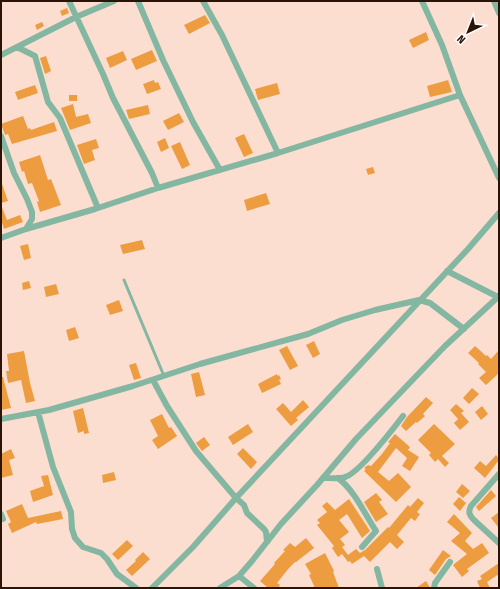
<svg xmlns="http://www.w3.org/2000/svg" width="500" height="589" font-family="'Fira Sans Condensed',sans-serif">
  <rect width="100%" height="100%" fill="#fcded1"/>
  <path fill="#ed9c40" d="M 67,8 L 69,13 L 62,16 L 60,11 Z
    M 205,15 L 210,23 L 189,34 L 184,25 Z
    M 42,22 L 44,26 L 37,30 L 35,25 Z
    M 426,32 L 429,40 L 413,48 L 409,40 Z
    M 152,50 L 157,61 L 136,70 L 131,59 Z
    M 123,51 L 127,60 L 110,68 L 106,58 Z
    M 46,56 L 51,71 L 45,74 L 40,58 Z
    M 154,80 L 155,83 L 158,82 L 161,89 L 147,94 L 143,84 Z
    M 448,80 L 452,92 L 430,97 L 427,86 Z
    M 277,83 L 280,94 L 258,100 L 255,89 Z
    M 35,85 L 38,93 L 18,100 L 15,92 Z
    M 69,95 L 77,95 L 77,101 L 69,101 Z
    M 73,104 L 76,117 L 88,114 L 91,123 L 70,130 L 61,108 Z
    M 148,105 L 150,114 L 129,119 L 126,110 Z
    M 179,113 L 184,122 L 168,130 L 163,121 Z
    M 23,116 L 28,129 L 30,128 L 31,130 L 54,122 L 57,131 L 12,144 L 8,134 L 5,135 L 1,124 Z
    M 244,134 L 253,153 L 244,157 L 235,138 Z
    M 165,138 L 169,148 L 161,152 L 157,142 Z
    M 96,139 L 99,148 L 92,150 L 95,160 L 84,164 L 77,145 Z
    M 180,142 L 190,165 L 182,169 L 171,146 Z
    M 40,155 L 48,180 L 51,179 L 61,205 L 40,212 L 37,202 L 39,201 L 32,183 L 28,184 L 24,171 L 22,172 L 19,162 Z
    M 373,167 L 375,173 L 368,175 L 366,169 Z
    M 1,184 L 2,184 L 8,201 L 1,203 Z
    M 266,193 L 270,204 L 247,211 L 244,200 Z
    M 1,205 L 7,220 L 20,215 L 23,222 L 4,229 L 1,219 Z
    M 142,240 L 145,249 L 123,254 L 120,245 Z
    M 28,244 L 31,258 L 24,260 L 20,246 Z
    M 29,281 L 31,288 L 23,290 L 22,283 Z
    M 56,284 L 59,294 L 46,297 L 44,287 Z
    M 119,300 L 123,311 L 110,315 L 106,305 Z
    M 75,327 L 79,338 L 69,341 L 66,330 Z
    M 314,341 L 320,354 L 313,358 L 306,345 Z
    M 287,346 L 298,366 L 290,370 L 279,350 Z
    M 475,346 L 486,356 L 487,355 L 491,359 L 499,350 L 499,373 L 486,385 L 479,378 L 486,372 L 478,364 L 479,363 L 468,353 Z
    M 24,351 L 30,383 L 35,401 L 26,403 L 21,380 L 8,383 L 6,371 L 9,371 L 7,354 Z
    M 136,363 L 141,378 L 134,380 L 129,365 Z
    M 199,372 L 205,395 L 196,397 L 191,374 Z
    M 277,374 L 277,376 L 279,375 L 281,379 L 279,380 L 281,384 L 262,393 L 258,384 Z
    M 1,377 L 3,377 L 11,408 L 1,410 Z
    M 472,388 L 479,394 L 469,404 L 463,398 Z
    M 426,397 L 433,403 L 423,414 L 425,416 L 417,423 L 416,422 L 406,431 L 401,426 L 407,417 Z
    M 303,400 L 309,407 L 296,418 L 298,420 L 291,426 L 276,409 L 283,403 L 291,412 Z
    M 456,404 L 464,411 L 461,413 L 469,422 L 460,430 L 454,423 L 458,419 L 450,410 Z
    M 482,406 L 488,414 L 481,420 L 475,412 Z
    M 83,408 L 89,433 L 84,434 L 84,431 L 78,433 L 73,411 Z
    M 162,414 L 169,428 L 171,427 L 177,436 L 158,449 L 152,440 L 158,436 L 150,420 Z
    M 248,424 L 253,432 L 233,445 L 228,437 Z
    M 434,424 L 455,444 L 442,456 L 449,463 L 445,467 L 438,459 L 435,462 L 429,455 L 431,453 L 418,440 Z
    M 395,434 L 410,447 L 408,450 L 419,457 L 410,471 L 402,466 L 407,458 L 396,448 L 378,472 L 389,481 L 398,473 L 411,487 L 396,502 L 364,471 L 366,469 L 364,468 L 368,465 L 371,466 L 382,454 L 390,443 L 388,442 Z
    M 204,437 L 210,445 L 202,451 L 196,443 Z
    M 243,448 L 257,462 L 251,469 L 237,454 Z
    M 11,449 L 15,458 L 9,460 L 13,475 L 1,478 L 1,454 Z
    M 496,455 L 499,458 L 499,460 L 485,478 L 474,468 L 480,461 L 486,466 Z
    M 114,472 L 116,480 L 103,483 L 102,475 Z
    M 48,475 L 53,495 L 33,502 L 30,491 L 44,486 L 41,476 Z
    M 462,484 L 470,491 L 463,498 L 456,492 Z
    M 491,490 L 496,496 L 479,511 L 476,507 Z
    M 376,493 L 382,500 L 379,502 L 388,514 L 376,522 L 364,502 Z
    M 459,497 L 466,503 L 460,511 L 453,504 Z
    M 418,498 L 424,503 L 417,512 L 420,514 L 415,521 L 411,518 L 397,535 L 404,542 L 397,549 L 390,542 L 370,562 L 364,556 L 352,564 L 350,561 L 348,562 L 342,554 L 338,557 L 332,548 L 334,546 L 317,525 L 320,523 L 317,520 L 327,512 L 322,506 L 327,502 L 335,510 L 349,499 L 370,531 L 362,538 L 347,514 L 339,520 L 349,532 L 340,539 L 345,545 L 342,547 L 348,555 L 356,549 L 360,553 L 365,550 L 388,527 L 389,528 L 408,505 L 410,507 Z
    M 22,504 L 28,518 L 61,511 L 63,519 L 37,524 L 36,522 L 12,533 L 8,524 L 11,522 L 6,511 Z
    M 499,512 L 499,528 L 491,518 Z
    M 454,514 L 472,533 L 465,541 L 473,549 L 482,543 L 489,553 L 467,569 L 469,571 L 462,577 L 453,565 L 467,554 L 451,541 L 460,533 L 447,522 Z
    M 306,538 L 314,548 L 296,562 L 295,562 L 289,568 L 277,583 L 280,585 L 278,588 L 268,588 L 260,581 L 275,564 L 274,563 L 285,551 L 283,550 L 290,543 L 295,547 Z
    M 127,540 L 133,546 L 118,560 L 112,554 Z
    M 443,550 L 451,556 L 446,559 L 435,575 L 429,570 Z
    M 143,552 L 150,559 L 132,576 L 126,570 L 136,561 L 135,560 Z
    M 325,553 L 334,571 L 333,572 L 339,588 L 315,588 L 309,575 L 311,574 L 305,564 Z
    M 499,563 L 499,574 L 487,582 L 490,588 L 480,588 L 477,581 L 482,579 L 480,576 Z
    M 426,581 L 430,588 L 416,588 Z"/>
  <g fill="none" stroke-linecap="round" stroke-linejoin="round">
    <path stroke="#84b7a1" stroke-width="3" d="M 124,280 L 164,376"/>
    <path stroke="#84b7a1" stroke-width="6" d="M 69,1 L 103,74 L 113,98 L 152,173 L 158,188
      M 138,1 L 163,60 L 193,122 L 220,170
      M 203,1 L 222,35 L 278,153
      M 422,1 L 442,45 L 460,95 L 499,178
      M 494,1 L 499,13
      M 17,47 L 35,56 L 48,102 L 60,118 L 98,208
      M 1,55 L 76,17 L 114,1
      M 1,136 L 14,173 L 27,199 L 32,212 L 32,219 L 26,229
      M 1,238 L 26,229 L 95,209 L 158,188 L 278,153 L 460,95
      M 447,271 L 498,297
      M 153,380 L 167,406 L 196,451 L 236,498 L 244,505 L 247,513 L 264,529 L 266,532 L 267,542
      M 38,412 L 53,467 L 71,512 L 72,529 L 75,538 L 83,547 L 101,553 L 107,559 L 117,574 L 136,588
      M 1,419 L 49,410 L 133,386 L 200,364 L 308,334 L 342,320 L 375,310 L 419,300 L 430,303 L 464,329
      M 499,474 L 471,506 C 468,512 469,515 474,520 L 499,543
      M 323,478 C 330,478 339,479 345,477 C 359,473 393,429 403,416
      M 338,478 C 355,491 364,513 376,531 L 362,547
      M 1,514 L 3,519
      M 377,569 L 382,588
      M 239,576 L 254,588
      M 152,588 L 193,547 L 236,498 L 468,249 L 499,213
      M 220,588 L 239,576 L 252,561 L 281,524 L 317,485 L 356,439 L 445,346 L 499,296
      M 434,588 L 435,583 L 450,562"/>
  </g>
  <rect width="500" height="589" fill="none" stroke="#2c1307" stroke-width="4"/>
  <g transform="translate(468 32) rotate(223)" stroke="#ffffff" stroke-width="3" paint-order="stroke">
  <path d="M0-3L7 15L0 10L-7 15Z" fill="#2c1307"/>
  <text y="-6" font-size="11" font-weight="bold" text-anchor="middle" fill="#2c1307">N</text>
  </g>
</svg>
